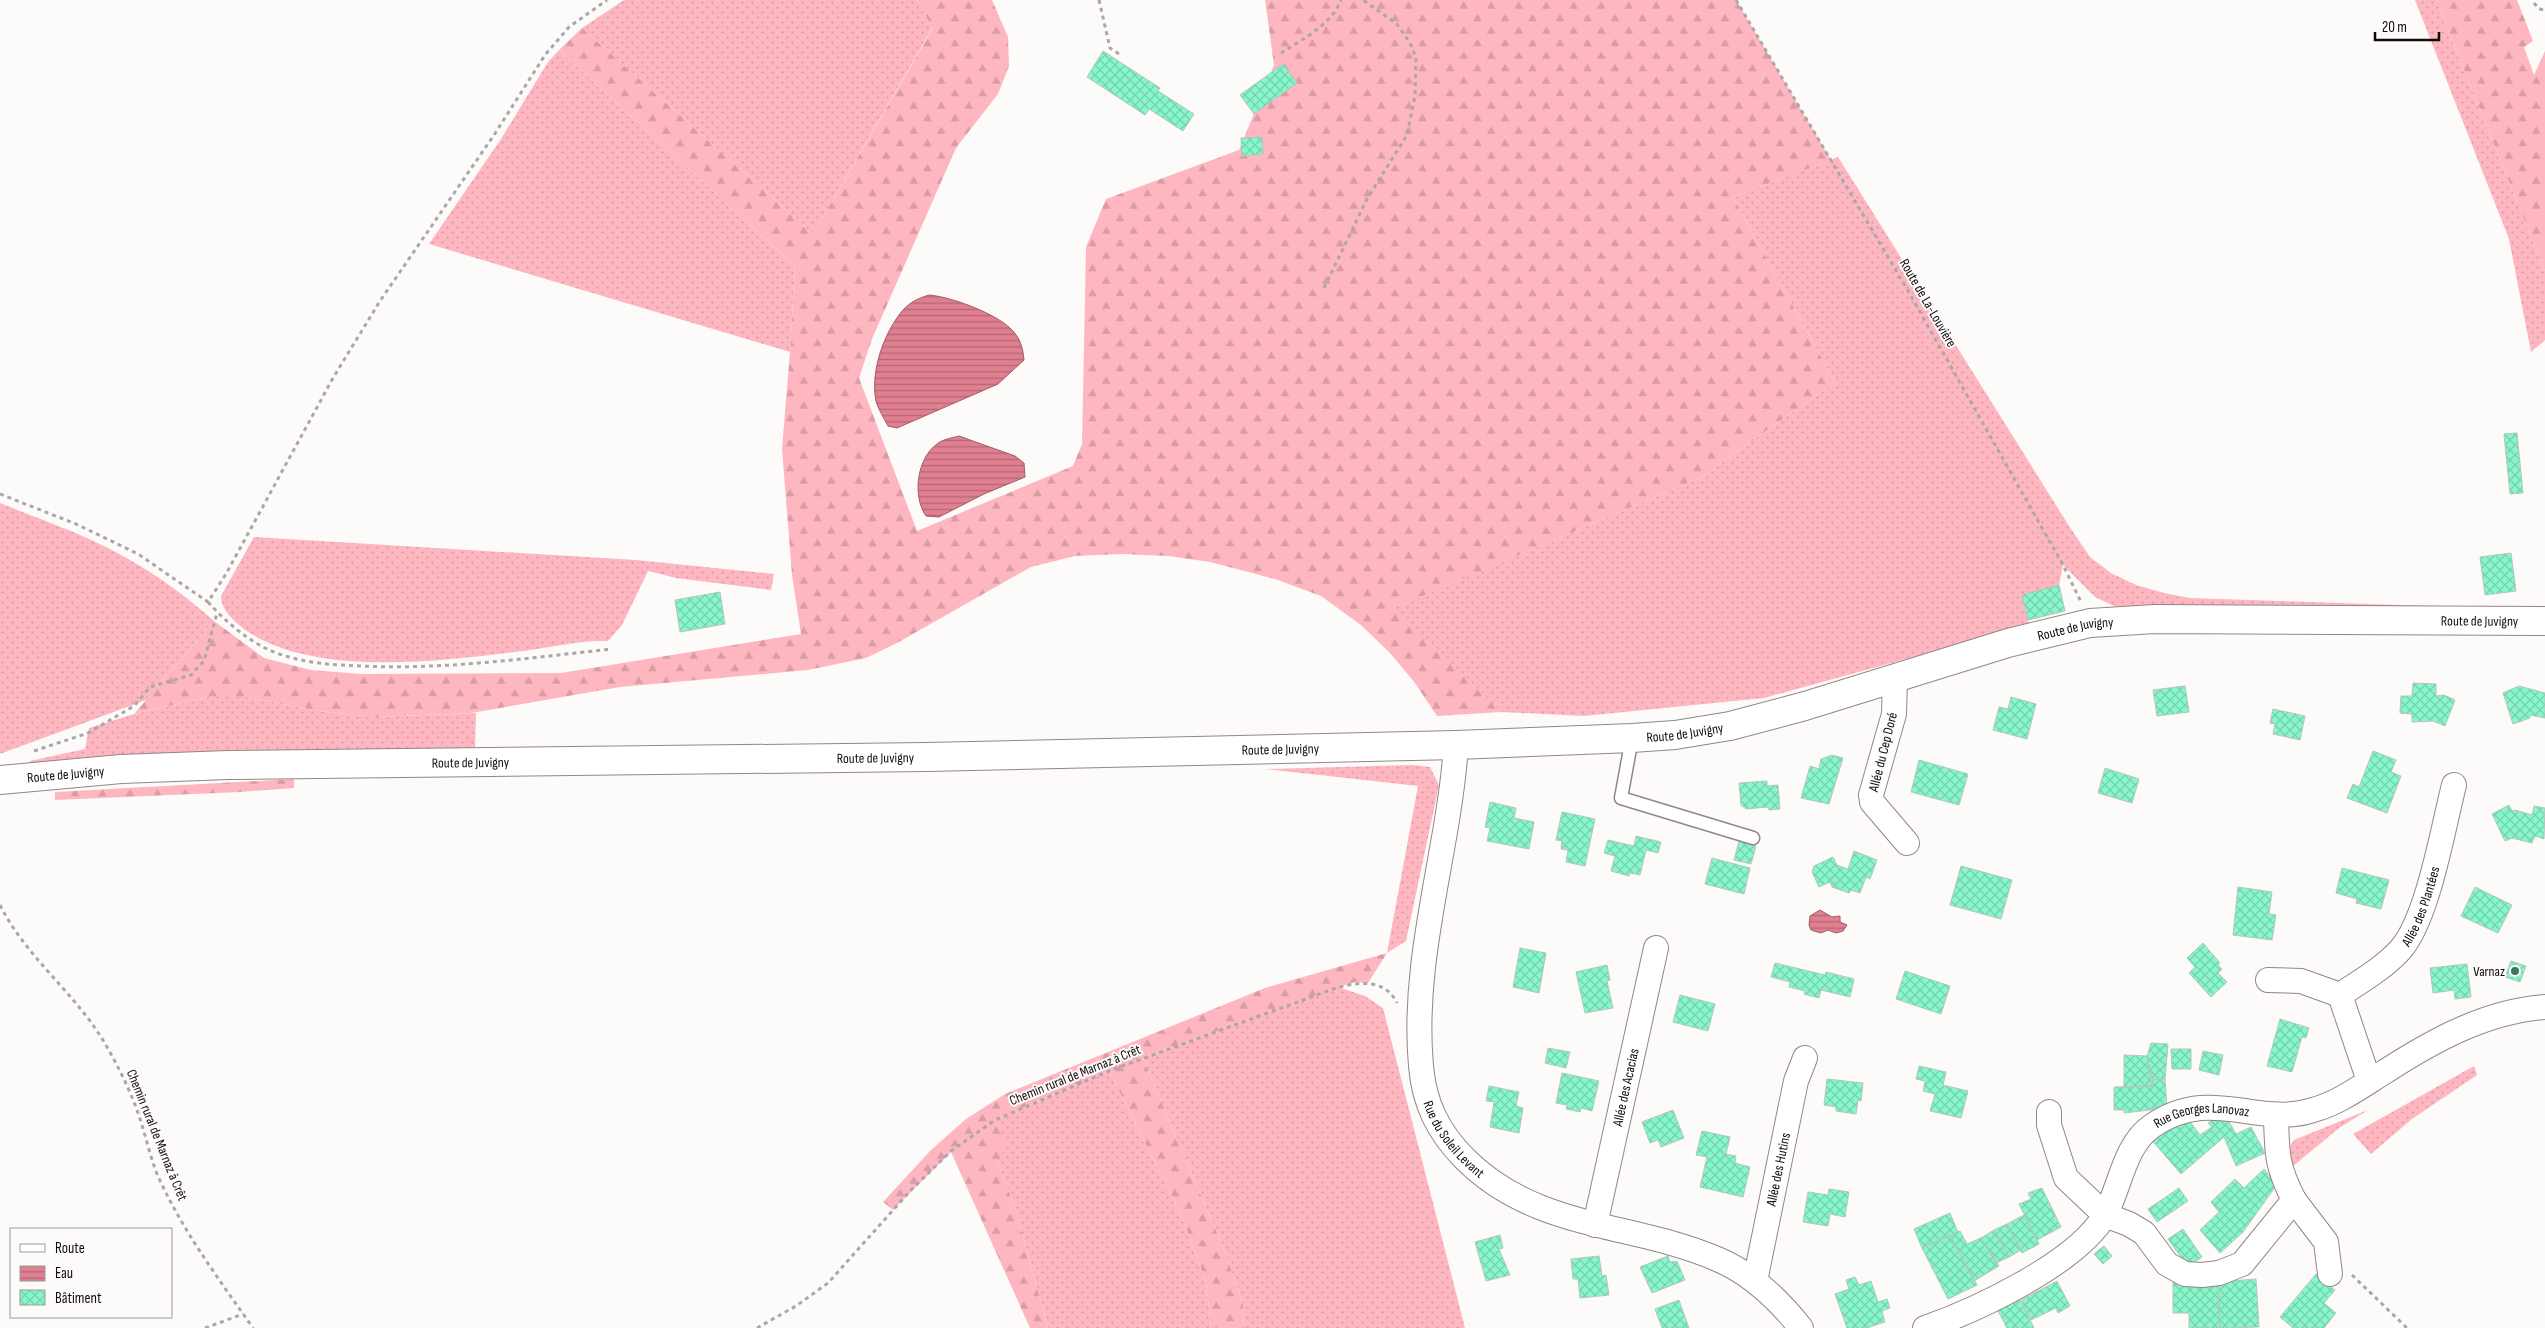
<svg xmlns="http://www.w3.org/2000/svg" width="2545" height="1328" font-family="'Sofia Sans Condensed',sans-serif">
  <defs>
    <pattern id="grass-dots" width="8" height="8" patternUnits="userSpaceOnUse" patternTransform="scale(1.25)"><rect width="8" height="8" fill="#feb7c1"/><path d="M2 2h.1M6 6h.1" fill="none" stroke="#d99ca5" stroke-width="1.8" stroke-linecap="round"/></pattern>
    <pattern id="forest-firs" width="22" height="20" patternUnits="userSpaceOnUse" patternTransform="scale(1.25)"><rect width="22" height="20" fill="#feb7c1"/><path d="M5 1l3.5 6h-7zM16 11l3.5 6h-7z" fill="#d99ca5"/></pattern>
    <pattern id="water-rules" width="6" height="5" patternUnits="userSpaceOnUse" patternTransform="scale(1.25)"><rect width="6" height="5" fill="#e07f90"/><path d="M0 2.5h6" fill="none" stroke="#b46674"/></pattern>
    <pattern id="building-cross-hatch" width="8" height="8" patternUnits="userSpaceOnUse" patternTransform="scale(1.25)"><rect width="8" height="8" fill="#87f6cb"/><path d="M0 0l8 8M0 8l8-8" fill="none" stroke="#74d2ad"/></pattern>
  </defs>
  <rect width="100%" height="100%" fill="#fdfafa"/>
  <path fill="url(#grass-dots)" d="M 624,0 L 917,0 L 933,27 L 813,234 L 582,28 Z
    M 2415,0 L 2436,0 L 2545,271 L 2545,340 L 2531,352 L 2509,239 Z
    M 559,50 L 795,266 L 790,352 L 429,244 L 501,139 L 548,62 Z
    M 1838,157 L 2069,526 L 2090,557 L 2111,573 L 2136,585 L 2164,593 L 2189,598 L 2433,606 L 2116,607 L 2095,597 L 2063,565 L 2059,585 L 2022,595 L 2029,625 L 1764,698 L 1584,716 L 1501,712 L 1393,608 L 1700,478 L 1835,382 L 1733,197 Z
    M 0,503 C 44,521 90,536 130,560 C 160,577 188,598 214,621 L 146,700 L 0,754 Z
    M 254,537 L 636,560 L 774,574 L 771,590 L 676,578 L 648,571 L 622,625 L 608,641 C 577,640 545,649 514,652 C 437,662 309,677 244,629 C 234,621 221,610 221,596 Z
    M 208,697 L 247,697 L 318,711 L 374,717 L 476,713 L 475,751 L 31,765 L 30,761 L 85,749 L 89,728 L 134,714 Z
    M 1413,765 L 1430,767 L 1439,785 L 1406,941 L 1387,953 L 1418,786 L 1266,769 Z
    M 1338,987 L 1365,996 L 1383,1008 L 1465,1328 L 1244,1328 L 1243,1304 L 1225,1252 L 1143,1058 Z
    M 2474,1066 L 2477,1075 L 2412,1119 L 2371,1154 L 2353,1134 Z
    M 1109,1071 L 1182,1217 L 1206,1282 L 1211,1328 L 1048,1328 L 1015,1207 L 998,1165 L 1006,1143 L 995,1120 Z
    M 2368,1110 L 2339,1128 L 2292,1167 L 2289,1148 L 2294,1140 Z"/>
  <path fill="url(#forest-firs)" d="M 917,0 L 992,0 L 1008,37 L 1009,66 L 998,94 L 956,148 L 872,339 L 859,378 L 917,531 L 1073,466 L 1082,444 L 1086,247 L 1106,199 L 1239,150 L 1274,65 L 1265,0 L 1736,0 L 1831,160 L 1733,197 L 1835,382 L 1700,478 L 1394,608 L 1501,712 L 1437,716 L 1415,683 L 1390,653 L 1361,625 L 1321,596 L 1275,579 L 1210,562 L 1168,556 L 1122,554 L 1075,556 L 1031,567 L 897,643 L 866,658 L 808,670 L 620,687 L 471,713 L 374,717 L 318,711 L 247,697 L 208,697 L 134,714 L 214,621 L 264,658 L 311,670 L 361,674 L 561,673 L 801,634 L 792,575 L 782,449 L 790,352 L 795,266 L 559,50 L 582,28 L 813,234 L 933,28 Z
    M 2436,0 L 2517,0 L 2533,41 L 2524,47 L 2534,75 L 2545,51 L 2545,271 Z
    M 294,779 L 294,788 L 240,792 L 55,800 L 55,792 Z
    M 1387,953 L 1368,983 L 1355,982 L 1336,988 L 1143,1058 L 1225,1252 L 1243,1304 L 1244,1328 L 1211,1328 L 1206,1282 L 1182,1217 L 1109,1071 L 995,1120 L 1007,1143 L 998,1165 L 1015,1207 L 1048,1328 L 1030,1328 L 951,1152 L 893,1210 L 883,1202 L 931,1150 L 966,1119 L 1005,1094 L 1265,988 Z"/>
  <path fill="url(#water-rules)" stroke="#a25c68" d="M 929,295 C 952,297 998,314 1013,331 C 1021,340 1023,349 1024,360 L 998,384 L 897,428 L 888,426 C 884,418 878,409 876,401 C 870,372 884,332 903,310 C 910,302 919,298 929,295 Z
    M 959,436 L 1015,456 L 1024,463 L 1025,477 L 984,494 L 939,517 L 926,516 C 912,496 917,458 937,444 C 943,439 952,438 959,436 Z
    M 1820,910 L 1832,917 L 1840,916 L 1840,922 L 1847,925 L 1843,931 L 1836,933 L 1828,930 L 1821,933 L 1811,930 L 1809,925 L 1810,916 Z"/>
  <path fill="url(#building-cross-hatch)" stroke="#b6c5be" d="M 1103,51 L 1160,88 L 1158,91 L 1194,114 L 1183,131 L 1149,109 L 1145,115 L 1087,77 Z
    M 1283,64 L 1297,83 L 1254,114 L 1240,95 Z
    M 1262,137 L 1263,154 L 1242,156 L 1241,138 Z
    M 2517,433 L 2523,493 L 2510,494 L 2504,434 Z
    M 2511,553 L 2516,591 L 2485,595 L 2480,557 Z
    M 2059,585 L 2065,611 L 2028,620 L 2022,595 Z
    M 720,592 L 725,624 L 680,632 L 675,600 Z
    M 2413,683 L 2436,684 L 2436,696 L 2444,695 L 2455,700 L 2445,726 L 2433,721 L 2412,722 L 2412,714 L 2400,713 L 2401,696 L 2412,696 Z
    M 2185,686 L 2189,712 L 2157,716 L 2153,690 Z
    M 2519,686 L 2545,693 L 2545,718 L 2530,715 L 2530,718 L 2513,724 L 2503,693 Z
    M 2011,697 L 2036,704 L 2027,739 L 1993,730 L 1999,707 L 2008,709 Z
    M 2273,709 L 2305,716 L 2300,740 L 2273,734 L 2275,724 L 2270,723 Z
    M 2373,751 L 2396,760 L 2391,772 L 2401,776 L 2387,813 L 2347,798 L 2353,784 L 2359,787 Z
    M 1832,755 L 1843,758 L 1829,804 L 1801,798 L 1810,766 L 1819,769 L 1821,759 Z
    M 1919,760 L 1968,774 L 1959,805 L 1911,792 Z
    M 2105,768 L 2139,779 L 2132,803 L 2098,793 Z
    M 1767,781 L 1767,786 L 1778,785 L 1780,809 L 1769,810 L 1768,807 L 1746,809 L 1741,805 L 1739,783 Z
    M 1490,802 L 1516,808 L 1514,818 L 1534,822 L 1529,849 L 1487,841 L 1490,828 L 1485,827 Z
    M 2509,805 L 2512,811 L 2515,810 L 2532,815 L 2534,806 L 2545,808 L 2544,839 L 2535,836 L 2532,843 L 2512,838 L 2505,841 L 2492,814 Z
    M 1562,812 L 1595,819 L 1585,866 L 1566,862 L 1568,850 L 1561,849 L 1562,841 L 1556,840 Z
    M 1636,836 L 1661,842 L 1658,853 L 1646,850 L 1640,875 L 1630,873 L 1629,876 L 1611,871 L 1615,856 L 1604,853 L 1608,840 L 1634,846 Z
    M 1739,841 L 1756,846 L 1751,864 L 1734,860 Z
    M 1854,851 L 1877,860 L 1870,879 L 1866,877 L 1860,893 L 1851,890 L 1849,893 L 1832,887 L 1830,882 L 1819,887 L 1812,872 L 1814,866 L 1833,857 L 1837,865 L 1848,869 Z
    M 1712,858 L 1750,868 L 1744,894 L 1705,884 Z
    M 1961,866 L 2012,880 L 2001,919 L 1950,905 Z
    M 2342,868 L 2389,880 L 2381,909 L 2356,903 L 2357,899 L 2336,893 Z
    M 2238,887 L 2272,892 L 2269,914 L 2276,915 L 2272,940 L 2233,935 Z
    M 2475,887 L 2512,905 L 2498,933 L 2461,916 Z
    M 2203,943 L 2220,963 L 2218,965 L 2222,969 L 2218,973 L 2227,982 L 2211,997 L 2189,973 L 2195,967 L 2187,958 Z
    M 1520,948 L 1546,953 L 1539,993 L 1513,987 Z
    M 2511,961 L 2526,966 L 2520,982 L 2505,977 Z
    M 1775,963 L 1825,975 L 1826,972 L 1854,979 L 1850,997 L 1821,990 L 1819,998 L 1804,994 L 1805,991 L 1789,987 L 1790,982 L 1771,977 Z
    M 2467,964 L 2471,997 L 2455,999 L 2454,990 L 2433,993 L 2430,968 Z
    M 1607,965 L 1610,980 L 1607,981 L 1613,1008 L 1585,1013 L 1576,972 Z
    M 1905,971 L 1950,986 L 1941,1014 L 1896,999 Z
    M 1680,995 L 1715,1004 L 1708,1031 L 1673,1022 Z
    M 2280,1019 L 2309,1028 L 2306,1038 L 2302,1037 L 2292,1072 L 2267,1066 Z
    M 2151,1043 L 2168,1044 L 2165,1079 L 2152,1080 L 2147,1056 Z
    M 1548,1048 L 1570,1052 L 1566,1068 L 1545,1063 Z
    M 2171,1049 L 2191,1049 L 2191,1069 L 2172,1069 Z
    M 2203,1051 L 2223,1055 L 2219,1075 L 2199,1070 Z
    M 2124,1055 L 2147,1056 L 2152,1086 L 2124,1087 Z
    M 1919,1066 L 1946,1072 L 1943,1085 L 1968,1091 L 1961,1118 L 1930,1111 L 1935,1094 L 1923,1091 L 1925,1081 L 1916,1079 Z
    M 1562,1073 L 1599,1081 L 1592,1111 L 1581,1108 L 1580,1112 L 1566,1109 L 1567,1105 L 1556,1103 Z
    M 1827,1079 L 1863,1083 L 1861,1101 L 1858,1100 L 1856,1114 L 1836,1111 L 1836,1107 L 1824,1105 Z
    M 2165,1079 L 2167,1108 L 2124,1113 L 2124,1110 L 2114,1110 L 2114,1087 L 2152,1086 L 2152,1080 Z
    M 1489,1086 L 1519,1092 L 1516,1106 L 1523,1108 L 1519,1133 L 1490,1127 L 1494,1102 L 1486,1101 Z
    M 1673,1110 L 1684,1138 L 1661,1147 L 1658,1140 L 1650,1143 L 1642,1122 Z
    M 2224,1113 L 2236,1134 L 2251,1127 L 2265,1153 L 2236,1166 L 2224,1137 L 2181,1174 L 2149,1137 L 2186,1116 L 2200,1135 L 2212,1127 L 2208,1123 Z
    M 1702,1131 L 1730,1137 L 1726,1154 L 1736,1156 L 1735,1163 L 1750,1167 L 1743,1197 L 1700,1187 L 1707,1157 L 1696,1155 Z
    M 2264,1169 L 2275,1183 L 2273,1190 L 2243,1232 L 2220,1253 L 2200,1230 L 2219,1212 L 2211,1202 L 2235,1179 L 2244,1188 Z
    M 2042,1188 L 2061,1227 L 2037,1240 L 2019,1204 L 2031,1199 L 2028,1193 Z
    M 2179,1188 L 2188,1201 L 2157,1222 L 2148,1209 Z
    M 1829,1189 L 1849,1192 L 1845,1217 L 1830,1214 L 1828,1226 L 1803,1222 L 1808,1192 L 1828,1195 Z
    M 1950,1213 L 1958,1232 L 1922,1248 L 1914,1229 Z
    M 2024,1215 L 2039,1244 L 2022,1253 L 2007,1224 Z
    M 2007,1224 L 2021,1250 L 2009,1257 L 1994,1230 Z
    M 2183,1229 L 2202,1257 L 2188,1267 L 2168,1239 Z
    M 1994,1230 L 2009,1257 L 1996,1263 L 1981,1238 Z
    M 1960,1231 L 1967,1244 L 1981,1238 L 1999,1266 L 1974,1281 L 1950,1235 Z
    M 1500,1235 L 1503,1248 L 1499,1249 L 1510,1275 L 1486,1281 L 1475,1242 Z
    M 1950,1235 L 1977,1285 L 1948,1299 L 1922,1248 Z
    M 2104,1246 L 2112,1256 L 2103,1264 L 2094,1254 Z
    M 1599,1256 L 1602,1276 L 1606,1275 L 1609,1295 L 1580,1298 L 1578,1279 L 1573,1279 L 1571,1259 Z
    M 1668,1256 L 1670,1262 L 1677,1261 L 1685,1280 L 1652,1293 L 1640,1267 Z
    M 2316,1274 L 2335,1290 L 2324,1303 L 2336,1313 L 2324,1328 L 2293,1328 L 2280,1317 Z
    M 1855,1277 L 1859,1285 L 1871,1281 L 1878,1302 L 1887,1299 L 1890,1308 L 1882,1311 L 1885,1322 L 1867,1328 L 1847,1328 L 1835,1294 L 1849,1289 L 1846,1280 Z
    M 2256,1279 L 2259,1327 L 2220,1328 L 2218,1282 Z
    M 2057,1281 L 2070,1306 L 2058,1313 L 2056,1308 L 2031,1320 L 2021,1300 Z
    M 2173,1282 L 2218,1282 L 2220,1328 L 2189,1328 L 2189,1313 L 2173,1313 Z
    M 2019,1298 L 2034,1328 L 2007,1328 L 1997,1309 Z
    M 1679,1300 L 1689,1328 L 1662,1328 L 1655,1309 Z"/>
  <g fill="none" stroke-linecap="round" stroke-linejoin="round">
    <defs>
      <path id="service" d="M 1632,738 L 1621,798 L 1753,838"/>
      <g id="minor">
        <path d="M 1895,678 L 1894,714 L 1871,795 L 1872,802 L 1907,843"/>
        <path id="s1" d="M 1456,745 C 1449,852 1411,957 1421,1066 C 1424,1103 1438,1132 1465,1159 C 1536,1230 1631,1222 1717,1259 C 1751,1273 1778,1299 1801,1328"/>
        <path d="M 2268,980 L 2301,981 L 2340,995"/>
        <path id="s2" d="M 2369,1081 L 2340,995 C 2361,981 2384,968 2401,949 C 2428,918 2443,828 2454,785"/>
        <path d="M 2049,1112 L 2049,1125 L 2066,1178 L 2105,1215 L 2129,1224 L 2144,1233 L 2167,1264 L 2185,1274 L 2202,1275 L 2219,1273 L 2242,1264 L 2294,1200 C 2276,1165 2277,1153 2276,1115"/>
        <path d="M 2294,1200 L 2326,1242 L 2330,1274"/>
        <path id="s3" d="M 1595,1225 L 1656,948"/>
        <path id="s4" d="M 1755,1281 L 1796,1081 L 1805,1058"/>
        <path id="s5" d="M 1925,1328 C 1977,1310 2077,1263 2105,1215 C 2120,1188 2124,1145 2152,1126 C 2211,1085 2257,1128 2313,1110 C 2339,1103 2363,1085 2386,1071 C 2434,1040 2487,1011 2545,1007"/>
      </g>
      <g id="tertiary">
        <path id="s6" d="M 0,780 L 121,769 L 228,765 L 926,757 L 1456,745 L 1632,738 L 1675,735 L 1730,726 L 1805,706 L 2008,643 L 2090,623 L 2155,619 L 2545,621"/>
      </g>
    </defs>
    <use href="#service" stroke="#948587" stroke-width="15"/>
    <use href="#minor" stroke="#948587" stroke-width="26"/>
    <use href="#tertiary" stroke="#948587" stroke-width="30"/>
    <path stroke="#aba7a8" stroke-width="3" stroke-dasharray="4 4" stroke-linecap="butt" d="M 1099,0 L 1110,48 L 1119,54
      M 1736,0 L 1907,289 L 2063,565 L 2081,602
      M 2534,3 L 2539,9 L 2545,10
      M 1281,53 C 1303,39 1331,25 1341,0
      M 1324,288 L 1367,199 L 1407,135 L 1415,96 L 1416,58 L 1410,43 L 1397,24 L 1363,0
      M 0,494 L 76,524 L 138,554 L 208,602 L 226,574 L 333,378 L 380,301 L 494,135 L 545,55 L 569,27 L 607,0
      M 208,602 C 226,622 249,642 274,652 C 302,663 331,665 361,666 C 445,670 528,658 612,649
      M 34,751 L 88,733 L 134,706 L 150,687 L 191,675 L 204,661 L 217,613
      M 0,905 C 27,959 78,995 107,1047 C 120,1070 132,1094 140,1119 C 146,1137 150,1156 157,1174 C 182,1230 218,1278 253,1328
      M 2352,1275 L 2407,1328
      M 205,1328 L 243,1314
      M 757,1328 L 796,1306 L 828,1283 L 911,1190 L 951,1151 L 995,1120 L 1109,1071 L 1336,988 C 1357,982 1385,978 1397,1003"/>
    <use href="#service" stroke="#fff" stroke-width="12"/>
    <use href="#minor" stroke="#fff" stroke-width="24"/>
    <use href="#tertiary" stroke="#fff" stroke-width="28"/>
  </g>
  <circle fill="#3b755e" stroke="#fdfafa" stroke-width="2" cx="2515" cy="971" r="5"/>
  <g text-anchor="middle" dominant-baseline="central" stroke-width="4" stroke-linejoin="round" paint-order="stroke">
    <g font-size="14" fill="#100b0c" stroke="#fdfafa">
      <text transform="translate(1928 303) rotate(60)">Route de La-Louvière</text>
      <text stroke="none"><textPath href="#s6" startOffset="2496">Route de Juvigny</textPath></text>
      <text stroke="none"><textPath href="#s6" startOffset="2091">Route de Juvigny</textPath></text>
      <text stroke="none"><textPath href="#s6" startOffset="1686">Route de Juvigny</textPath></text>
      <text stroke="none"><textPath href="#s6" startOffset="1281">Route de Juvigny</textPath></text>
      <text transform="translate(1883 752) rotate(-76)">Allée du Cep Doré</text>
      <text stroke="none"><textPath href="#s6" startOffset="876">Route de Juvigny</textPath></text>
      <text stroke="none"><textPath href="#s6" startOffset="471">Route de Juvigny</textPath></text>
      <text stroke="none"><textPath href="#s6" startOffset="66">Route de Juvigny</textPath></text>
      <text stroke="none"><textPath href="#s2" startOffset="215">Allée des Plantées</textPath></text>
      <text transform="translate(1075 1075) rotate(-22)">Chemin rural de Marnaz à Crêt</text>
      <text stroke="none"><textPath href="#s3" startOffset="141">Allée des Acacias</textPath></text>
      <text stroke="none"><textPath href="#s5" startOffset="370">Rue Georges Lanovaz</textPath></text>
      <text transform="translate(157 1135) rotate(68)">Chemin rural de Marnaz à Crêt</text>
      <text stroke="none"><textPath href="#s1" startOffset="406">Rue du Soleil Levant</textPath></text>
      <text stroke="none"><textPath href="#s4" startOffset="114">Allée des Hutins</textPath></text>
    </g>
    <g font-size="14" fill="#100b0c" stroke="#fdfafa" text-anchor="end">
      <text x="2505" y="971">Varnaz</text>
    </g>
  </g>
  <rect x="10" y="1228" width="162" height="90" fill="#fdfafa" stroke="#9e9a9b"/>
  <rect x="20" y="1244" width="25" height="8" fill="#ffffff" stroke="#9e9a9b"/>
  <text x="55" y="1253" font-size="15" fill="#100b0c">Route</text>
  <rect x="20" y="1266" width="25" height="15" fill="url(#water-rules)" stroke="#9e9a9b"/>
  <text x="55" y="1278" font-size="15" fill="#100b0c">Eau</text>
  <rect x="20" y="1290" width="25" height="15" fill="url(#building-cross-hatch)" stroke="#9e9a9b"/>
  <text x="55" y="1303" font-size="15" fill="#100b0c">Bâtiment</text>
  <path d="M2375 32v8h64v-8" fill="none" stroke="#100b0c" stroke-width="2.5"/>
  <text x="2382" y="32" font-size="15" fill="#100b0c" stroke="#fdfafa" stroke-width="4" paint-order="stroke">20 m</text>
</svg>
